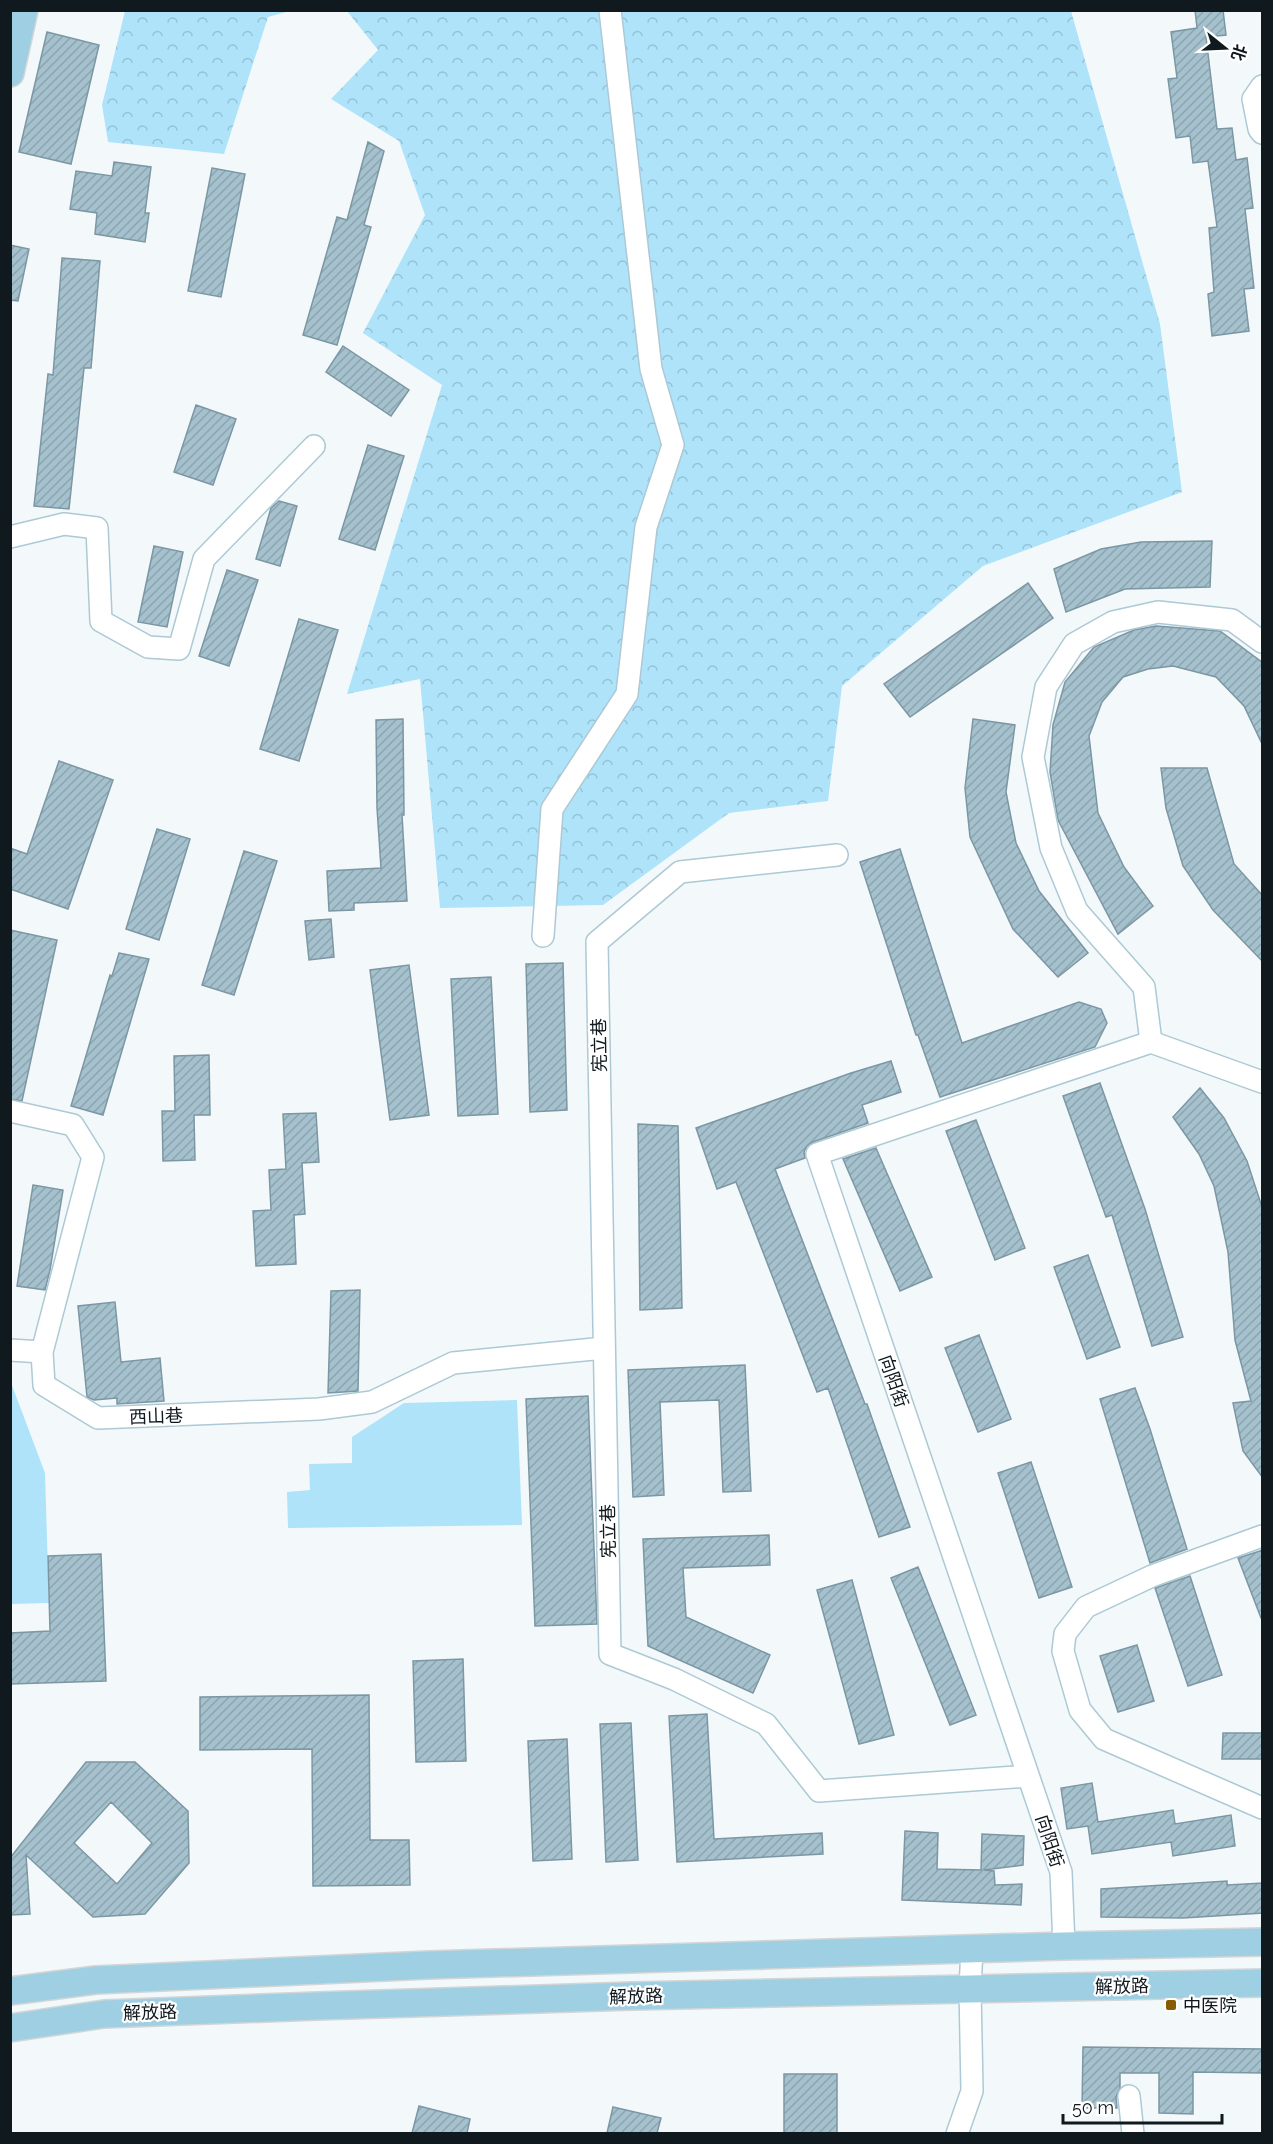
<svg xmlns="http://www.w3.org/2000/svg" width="1273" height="2144" font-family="Raleway,'Noto Sans SC',sans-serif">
  <defs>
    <pattern id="forest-crowns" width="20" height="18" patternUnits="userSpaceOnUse" patternTransform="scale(1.5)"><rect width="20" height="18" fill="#aee3fa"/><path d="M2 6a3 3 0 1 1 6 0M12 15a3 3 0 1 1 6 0" fill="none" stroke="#94c2d6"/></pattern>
    <pattern id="building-hatch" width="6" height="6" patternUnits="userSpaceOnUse" patternTransform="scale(1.5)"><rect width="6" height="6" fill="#a4c1cd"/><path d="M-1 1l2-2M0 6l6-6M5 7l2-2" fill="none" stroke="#8ca5b0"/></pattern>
  </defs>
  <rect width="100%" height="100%" fill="#f3f9fb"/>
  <path fill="url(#forest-crowns)" d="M 125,11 L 290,11 L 268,17 L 224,154 L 108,142 L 102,105 Z
    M 347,11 L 1071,11 L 1160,324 L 1182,492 L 983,566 L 842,686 L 828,801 L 729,813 L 603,905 L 440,908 L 420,679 L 347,694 L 442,385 L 363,333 L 425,215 L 399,141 L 331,99 L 378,50 Z"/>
  <path fill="#aee3fa" d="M 10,1380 L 45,1473 L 49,1603 L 11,1604 Z
    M 517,1400 L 522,1525 L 288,1528 L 287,1492 L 310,1490 L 309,1464 L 352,1463 L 352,1437 L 404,1403 Z"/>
  <path fill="url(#building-hatch)" stroke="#7c97a3" stroke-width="1.5" fill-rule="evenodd" d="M 1195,10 L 1223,10 L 1226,35 L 1206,37 L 1217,129 L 1232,128 L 1236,160 L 1247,158 L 1253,208 L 1245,209 L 1254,288 L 1244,289 L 1249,331 L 1212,336 L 1208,294 L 1214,292 L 1209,228 L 1217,227 L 1208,161 L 1193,163 L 1190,136 L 1176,138 L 1168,79 L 1177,78 L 1171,32 L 1197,28 Z
    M 47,32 L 99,45 L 71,164 L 19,152 Z
    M 368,142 L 384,151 L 364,225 L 371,227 L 337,345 L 303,335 L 337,217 L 347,220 Z
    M 114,162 L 151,167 L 145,213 L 149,213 L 145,242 L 95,234 L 97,213 L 70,209 L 76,171 L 112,176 Z
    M 212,168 L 245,174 L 221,297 L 188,291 Z
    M 10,245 L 29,249 L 18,301 L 10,300 Z
    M 62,258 L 100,261 L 91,368 L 84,368 L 69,509 L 34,506 L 48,374 L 53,375 Z
    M 343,346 L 409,390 L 391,416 L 326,372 Z
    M 196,405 L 236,419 L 213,485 L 174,472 Z
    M 368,445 L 404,456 L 375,550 L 339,539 Z
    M 279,501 L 297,506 L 280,566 L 256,559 L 271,508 Z
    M 1212,541 L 1210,587 L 1125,589 L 1066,612 L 1054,569 L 1101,549 L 1141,542 Z
    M 154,546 L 183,552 L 167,627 L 138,622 Z
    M 227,570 L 258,580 L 229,666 L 199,656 Z
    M 1028,583 L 1053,618 L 910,717 L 884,684 Z
    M 299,619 L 338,630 L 299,761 L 260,749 Z
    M 1156,626 L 1220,631 L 1263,663 L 1263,746 L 1244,706 L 1216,677 L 1173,666 L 1148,669 L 1123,677 L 1102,702 L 1089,736 L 1098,813 L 1124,867 L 1153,906 L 1118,934 L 1058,820 L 1050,772 L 1053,725 L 1065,682 L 1094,647 L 1134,630 Z
    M 403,719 L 404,815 L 402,815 L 407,901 L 354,903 L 354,910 L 329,911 L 327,871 L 381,868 L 377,808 L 376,720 Z
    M 973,719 L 1015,725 L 1006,792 L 1016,843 L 1039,891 L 1088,953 L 1058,977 L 1013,929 L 970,837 L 965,788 Z
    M 59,761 L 113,780 L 68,909 L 10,889 L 10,848 L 27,854 Z
    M 1161,768 L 1207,768 L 1234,864 L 1263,896 L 1263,962 L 1213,910 L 1183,866 L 1166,808 Z
    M 157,829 L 190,839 L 159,940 L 126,929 Z
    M 900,849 L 962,1043 L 1079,1002 L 1101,1009 L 1107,1023 L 1095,1047 L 940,1097 L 918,1035 L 916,1035 L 860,862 Z
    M 244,851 L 277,861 L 234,995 L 202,985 Z
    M 331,919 L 334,957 L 309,960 L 305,921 Z
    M 10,930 L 57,940 L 22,1101 L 10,1099 Z
    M 119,953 L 149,959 L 103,1115 L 71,1106 L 110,975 L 112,976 Z
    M 563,963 L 567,1110 L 530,1112 L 526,964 Z
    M 409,965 L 429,1115 L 390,1120 L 370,970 Z
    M 491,977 L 498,1114 L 458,1116 L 451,979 Z
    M 209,1055 L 210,1115 L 194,1115 L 195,1160 L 163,1161 L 162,1111 L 175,1111 L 174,1056 Z
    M 891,1061 L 901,1092 L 862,1105 L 868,1123 L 813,1142 L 807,1146 L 804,1152 L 805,1158 L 775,1169 L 865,1404 L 867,1404 L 910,1527 L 879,1537 L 828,1388 L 817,1392 L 736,1182 L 717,1189 L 696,1128 L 851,1073 Z
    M 1100,1083 L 1145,1209 L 1183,1337 L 1152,1346 L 1112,1215 L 1106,1217 L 1063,1096 Z
    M 1200,1088 L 1224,1118 L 1247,1161 L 1262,1207 L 1263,1478 L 1243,1451 L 1233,1403 L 1251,1401 L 1235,1340 L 1228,1252 L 1214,1186 L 1199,1154 L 1173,1117 Z
    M 316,1113 L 319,1162 L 302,1163 L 305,1214 L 294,1215 L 296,1264 L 256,1266 L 253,1211 L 271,1210 L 269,1170 L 286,1169 L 283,1114 Z
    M 976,1120 L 1025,1248 L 995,1260 L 946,1131 Z
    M 638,1124 L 678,1126 L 682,1308 L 640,1310 Z
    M 876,1148 L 932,1277 L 900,1291 L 843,1159 Z
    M 33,1185 L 63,1190 L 50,1270 L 45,1290 L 17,1286 Z
    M 1088,1255 L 1120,1347 L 1087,1359 L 1054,1267 Z
    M 360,1290 L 358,1391 L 328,1393 L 331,1291 Z
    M 115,1302 L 121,1362 L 160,1358 L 164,1401 L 117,1404 L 117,1398 L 94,1400 L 87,1397 L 78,1306 Z
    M 979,1335 L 1011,1419 L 978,1432 L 945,1348 Z
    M 745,1365 L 751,1491 L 723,1492 L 719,1400 L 660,1402 L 664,1495 L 633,1497 L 628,1370 Z
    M 1135,1388 L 1150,1429 L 1187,1549 L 1150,1563 L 1100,1399 Z
    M 588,1396 L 597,1624 L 535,1626 L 526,1399 Z
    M 1031,1462 L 1072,1587 L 1039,1598 L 998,1473 Z
    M 769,1535 L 770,1565 L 683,1568 L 686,1617 L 770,1655 L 753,1693 L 648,1646 L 643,1539 Z
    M 1263,1550 L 1263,1618 L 1261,1618 L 1238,1558 Z
    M 101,1554 L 106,1681 L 10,1684 L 10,1633 L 50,1631 L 48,1556 Z
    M 918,1567 L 976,1715 L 950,1725 L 891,1578 Z
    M 1190,1576 L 1222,1675 L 1188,1686 L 1155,1588 Z
    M 852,1580 L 894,1735 L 859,1744 L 817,1590 Z
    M 1137,1645 L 1154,1701 L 1118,1712 L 1100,1656 Z
    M 463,1659 L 466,1761 L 416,1762 L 413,1661 Z
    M 369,1695 L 370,1840 L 409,1840 L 410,1885 L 313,1886 L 312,1749 L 200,1750 L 200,1697 Z
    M 707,1714 L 714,1839 L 822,1833 L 823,1854 L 677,1862 L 669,1716 Z
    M 631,1723 L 638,1860 L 606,1862 L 600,1724 Z
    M 1223,1733 L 1263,1733 L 1263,1759 L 1222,1759 Z
    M 567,1739 L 572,1859 L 533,1861 L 528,1741 Z
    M 86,1762 L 135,1762 L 188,1811 L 189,1863 L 145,1914 L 93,1917 L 26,1855 L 30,1914 L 10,1915 L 10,1858 ZM 111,1802 L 152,1843 L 117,1884 L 74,1843 Z
    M 1092,1783 L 1098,1822 L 1173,1810 L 1175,1824 L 1231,1815 L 1235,1846 L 1173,1856 L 1171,1842 L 1092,1854 L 1088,1826 L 1067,1829 L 1061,1788 Z
    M 905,1831 L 938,1833 L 937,1869 L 981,1870 L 982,1834 L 1024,1836 L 1023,1865 L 984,1870 L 994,1871 L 995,1885 L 1022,1884 L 1021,1905 L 902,1900 Z
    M 1227,1881 L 1227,1885 L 1263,1883 L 1263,1913 L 1183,1918 L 1101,1917 L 1101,1889 Z
    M 1083,2047 L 1263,2049 L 1263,2073 L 1193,2072 L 1193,2114 L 1159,2113 L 1159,2073 L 1120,2073 L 1120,2088 L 1116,2097 L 1117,2108 L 1082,2108 Z
    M 784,2074 L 837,2074 L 837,2133 L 784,2133 Z
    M 419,2106 L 470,2119 L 467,2133 L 412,2133 Z
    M 613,2107 L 661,2118 L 657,2133 L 607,2133 Z"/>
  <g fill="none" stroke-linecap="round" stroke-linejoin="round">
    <defs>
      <path id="minor" d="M 1262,86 L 1253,99 L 1259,129 L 1262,133
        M 10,537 L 64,524 L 97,528 L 101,621 L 148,647 L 179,649 L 204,559 L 314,446
        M 1262,642 L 1232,620 L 1158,612 L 1113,622 L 1074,644 L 1046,687 L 1033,757 L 1051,848 L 1077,911 L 1144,987 L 1151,1042 L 1262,1082
        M 837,855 L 680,872 L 597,942 L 610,1654 L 674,1679 L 766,1724 L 819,1791 L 1028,1776
        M 543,936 L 552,809 L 627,694 L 646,527 L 673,445 L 651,369 L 610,10
        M 10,1111 L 73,1125 L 93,1157 L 42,1352 L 44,1385 L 98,1418 L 319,1409 L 372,1402 L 453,1363 L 604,1348
        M 10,1350 L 42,1352
        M 1262,1536 L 1152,1576 L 1086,1607 L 1065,1634 L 1063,1651 L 1080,1710 L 1104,1739 L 1262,1808
        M 1064,1946 L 1061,1872 L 817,1154 L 1151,1042
        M 1129,2096 L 1133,2134
        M 957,2134 L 972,2091 L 970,1988 L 972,1949"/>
      <path id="major" d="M 10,73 L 24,10
        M 10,1991 L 96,1980 L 429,1965 L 1064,1946 L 1262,1942
        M 10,2028 L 104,2014 L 317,2006 L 632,1996 L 1262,1983"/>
    </defs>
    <use href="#minor" stroke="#acc9d5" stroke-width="24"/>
    <use href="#major" stroke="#d4d6d6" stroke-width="30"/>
    <use href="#minor" stroke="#fff" stroke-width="21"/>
    <use href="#major" stroke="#9fcfe2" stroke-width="27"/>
  </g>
  <rect fill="#895c00" stroke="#fff" stroke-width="2" x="1165" y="1999" width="12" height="12" rx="3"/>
  <g text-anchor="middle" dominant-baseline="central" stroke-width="4.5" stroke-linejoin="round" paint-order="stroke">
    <g font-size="18" fill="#0f191e" stroke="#fff">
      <text transform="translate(599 1045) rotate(-91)">宪立巷</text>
      <text transform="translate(894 1381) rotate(71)">向阳街</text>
      <text transform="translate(156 1416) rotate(-2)">西山巷</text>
      <text transform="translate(608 1531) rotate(-91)">宪立巷</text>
      <text transform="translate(1050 1841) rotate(72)">向阳街</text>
      <text transform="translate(1122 1986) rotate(-1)">解放路</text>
      <text transform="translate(636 1996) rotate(-2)">解放路</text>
      <text transform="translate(150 2012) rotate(-2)">解放路</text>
    </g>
    <g font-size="18" fill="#0f191e" stroke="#fff" text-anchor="start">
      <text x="1183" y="2005">中医院</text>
    </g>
  </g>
  <rect width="1273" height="2144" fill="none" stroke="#0f191e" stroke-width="24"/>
  <g transform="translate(1225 48) rotate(108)" stroke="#ffffff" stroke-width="4.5" paint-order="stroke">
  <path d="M0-4.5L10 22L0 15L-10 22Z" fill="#0f191e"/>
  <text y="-9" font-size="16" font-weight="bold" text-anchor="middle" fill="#0f191e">北</text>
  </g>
  <path d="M1063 2114v9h159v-9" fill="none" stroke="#0f191e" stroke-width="3"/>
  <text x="1072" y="2114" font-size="18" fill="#0f191e" stroke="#ffffff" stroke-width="4.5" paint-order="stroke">50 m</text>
</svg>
